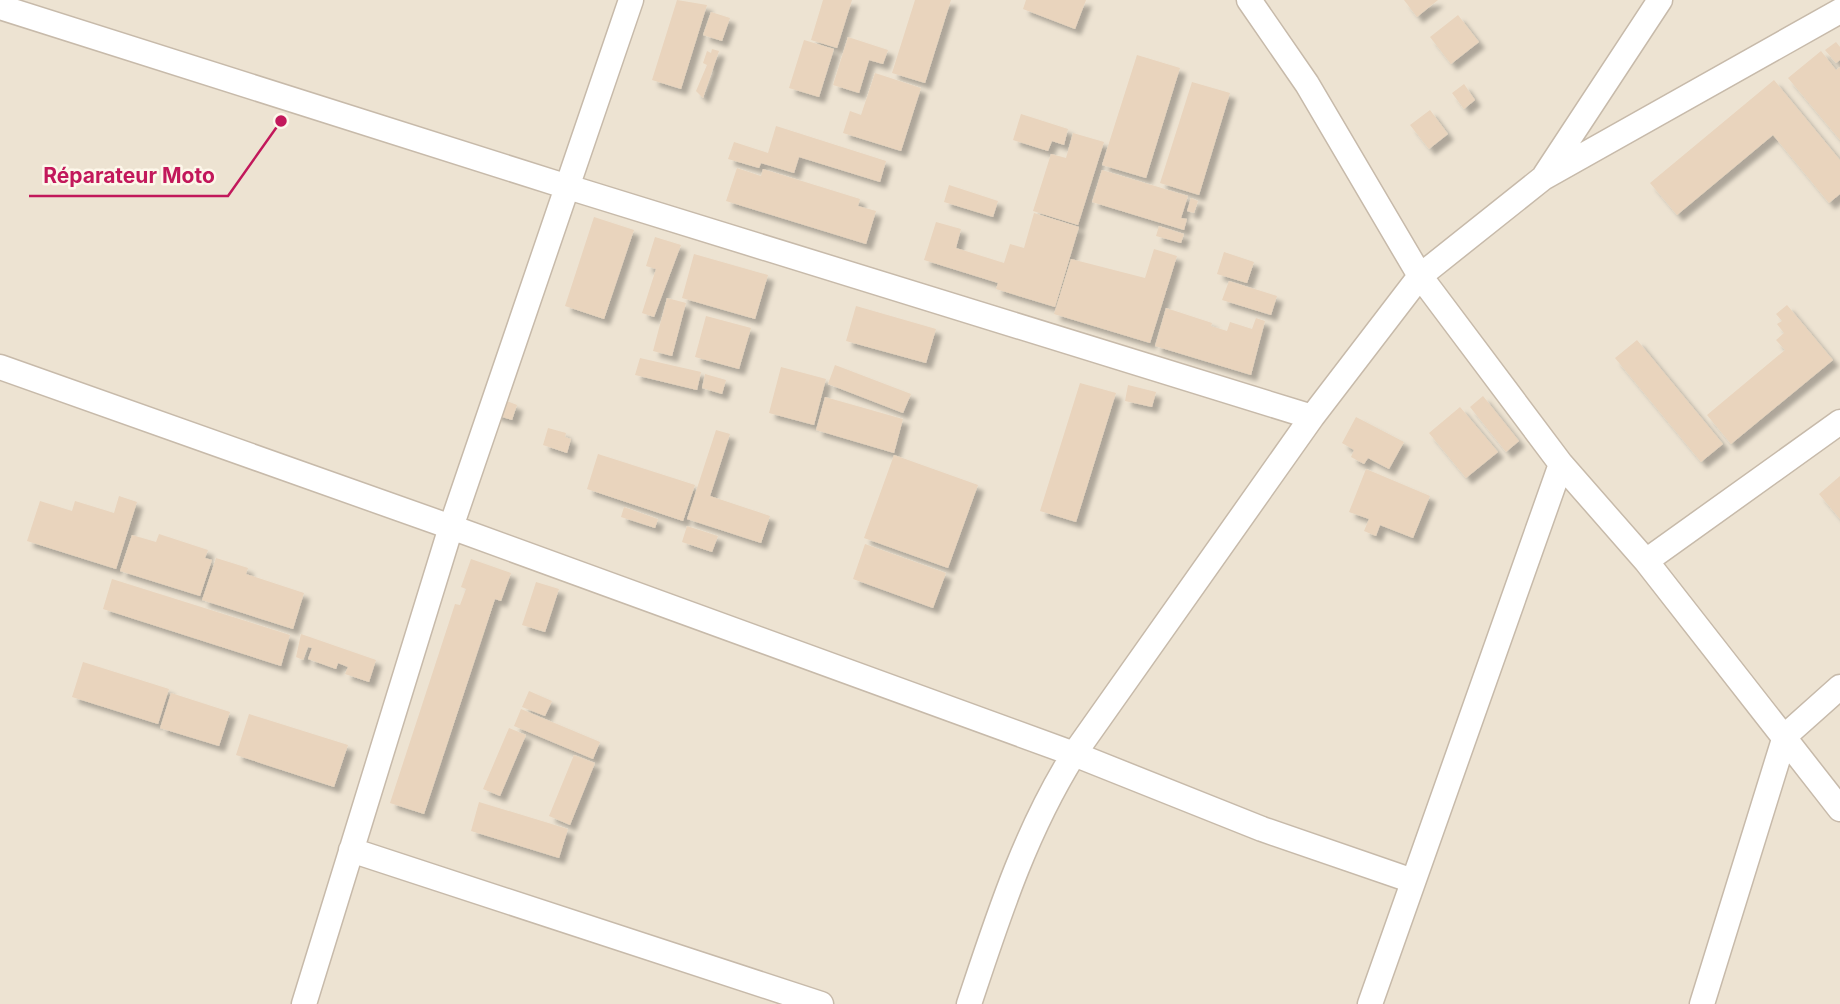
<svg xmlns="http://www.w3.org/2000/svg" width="1840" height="1004" font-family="Inter,sans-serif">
  <defs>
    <filter id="shadow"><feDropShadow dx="6" dy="6" stdDeviation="2" flood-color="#0004"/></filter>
  </defs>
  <rect width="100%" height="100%" fill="#f9f3e4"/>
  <path fill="#ede3d2" d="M 0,0 L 1840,0 L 1840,1004 L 0,1004 Z"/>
  <path fill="#e9d4bd" filter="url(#shadow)" d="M 677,0 L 707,5 L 681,89 L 652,80 Z
    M 823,0 L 852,0 L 837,48 L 811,40 Z
    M 915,0 L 951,0 L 925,83 L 892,73 Z
    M 1026,0 L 1086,0 L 1075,29 L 1023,9 Z
    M 1404,0 L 1438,0 L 1417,17 Z
    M 711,12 L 730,18 L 722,41 L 703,35 Z
    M 1458,15 L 1479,42 L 1451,64 L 1430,37 Z
    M 848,37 L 888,50 L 883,64 L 869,60 L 859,93 L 833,85 Z
    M 804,40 L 834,49 L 819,97 L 789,88 Z
    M 1836,42 L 1840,47 L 1840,60 L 1836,63 L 1825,50 Z
    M 712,49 L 719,51 L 703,98 L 696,91 L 707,65 L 703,63 L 707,51 L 711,53 Z
    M 1821,51 L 1836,70 L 1840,67 L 1840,140 L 1788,78 Z
    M 1137,55 L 1180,68 L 1146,178 L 1102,165 Z
    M 875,73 L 921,88 L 901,151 L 843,133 L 850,111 L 861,115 Z
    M 1774,80 L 1840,160 L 1840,194 L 1829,203 L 1773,135 L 1677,215 L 1650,183 Z
    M 1192,82 L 1230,93 L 1199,195 L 1160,183 Z
    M 1464,84 L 1475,100 L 1464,109 L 1452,93 Z
    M 1430,110 L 1448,134 L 1429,149 L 1410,125 Z
    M 1021,114 L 1068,129 L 1064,145 L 1052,141 L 1048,151 L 1013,140 Z
    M 776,126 L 886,161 L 880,182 L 799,157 L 794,173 L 761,163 L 759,168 L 728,159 L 734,142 L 768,153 Z
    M 1073,133 L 1104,142 L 1078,225 L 1033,211 L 1051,154 L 1066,158 Z
    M 737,168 L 761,176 L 763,169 L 860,199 L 858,206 L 876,211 L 866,244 L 726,201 Z
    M 1102,170 L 1188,196 L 1181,218 L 1187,219 L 1184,230 L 1092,202 Z
    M 949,185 L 998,201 L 993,217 L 944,202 Z
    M 1191,198 L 1198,201 L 1194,213 L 1187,211 Z
    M 1034,213 L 1079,227 L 1055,307 L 996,289 L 998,283 L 924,260 L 936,222 L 961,229 L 956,248 L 1004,263 L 1010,244 L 1024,248 Z
    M 594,217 L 634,230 L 604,319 L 565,306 Z
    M 1159,226 L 1184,234 L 1181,243 L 1156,236 Z
    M 655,237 L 681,245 L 654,317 L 642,313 L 656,269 L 646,266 Z
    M 1154,249 L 1177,256 L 1150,343 L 1054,314 L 1071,259 L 1145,278 Z
    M 1224,252 L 1254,262 L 1247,283 L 1217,274 Z
    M 694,254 L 768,275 L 755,319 L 682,298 Z
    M 1229,281 L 1277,296 L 1271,315 L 1222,300 Z
    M 667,298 L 686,303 L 672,356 L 653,351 Z
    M 1787,305 L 1833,360 L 1731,444 L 1707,415 L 1785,350 L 1776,340 L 1784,333 L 1777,324 L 1782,321 L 1776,314 Z
    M 856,306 L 936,329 L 926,363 L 846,341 Z
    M 1166,308 L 1212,323 L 1211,326 L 1227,331 L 1230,322 L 1252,329 L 1256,318 L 1265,321 L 1251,375 L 1155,346 Z
    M 706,316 L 751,328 L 739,369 L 695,357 Z
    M 1637,340 L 1723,444 L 1701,462 L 1615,358 Z
    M 640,358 L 701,372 L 697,390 L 635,375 Z
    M 835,365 L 911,394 L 903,413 L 828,384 Z
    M 781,367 L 826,379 L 814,425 L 769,413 Z
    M 705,374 L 726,380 L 722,394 L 702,388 Z
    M 1080,383 L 1116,393 L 1076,522 L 1040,511 Z
    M 1128,385 L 1156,392 L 1152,407 L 1125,401 Z
    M 1483,396 L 1519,441 L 1506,452 L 1470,407 Z
    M 825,397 L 903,419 L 894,453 L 816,430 Z
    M 499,398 L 517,405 L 512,420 L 493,414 Z
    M 1460,407 L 1498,452 L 1466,478 L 1429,433 Z
    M 1356,417 L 1404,442 L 1389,469 L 1368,458 L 1364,464 L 1351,457 L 1354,450 L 1342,443 Z
    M 548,428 L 566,433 L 565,437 L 571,439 L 567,453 L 543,445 Z
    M 716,430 L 730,434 L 710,496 L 770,516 L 761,543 L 687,519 Z
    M 598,454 L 695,485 L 683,521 L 587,489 Z
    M 894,455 L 978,485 L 948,568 L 864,538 Z
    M 1366,469 L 1430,496 L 1413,538 L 1380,525 L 1376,536 L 1364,531 L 1369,519 L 1349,512 Z
    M 1840,476 L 1840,519 L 1819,494 Z
    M 119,496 L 137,502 L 116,569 L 27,541 L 40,501 L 72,511 L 75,501 L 114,513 Z
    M 624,507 L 658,519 L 655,528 L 621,517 Z
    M 687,526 L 718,536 L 712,552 L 682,542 Z
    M 159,534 L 208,550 L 205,558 L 212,560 L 200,596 L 120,571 L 132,535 L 156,542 Z
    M 865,544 L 946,573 L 933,608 L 853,579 Z
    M 216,558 L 248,568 L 246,574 L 304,593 L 293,629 L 202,600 Z
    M 471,559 L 511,573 L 501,601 L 495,599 L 424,814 L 390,803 L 455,604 L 460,605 L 466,589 L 461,587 Z
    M 112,579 L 290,635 L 281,666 L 103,609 Z
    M 536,582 L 559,589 L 545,632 L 522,625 Z
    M 301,634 L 376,660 L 369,682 L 345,674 L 348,667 L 338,663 L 336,669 L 308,659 L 312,648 L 308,647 L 303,660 L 296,657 Z
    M 83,662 L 169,689 L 158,724 L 72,697 Z
    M 529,691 L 552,701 L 545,716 L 522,707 Z
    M 171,693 L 230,712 L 219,746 L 160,728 Z
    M 521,709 L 600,742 L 593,759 L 514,726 Z
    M 249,714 L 348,745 L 334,787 L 236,755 Z
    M 509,728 L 526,735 L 500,796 L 483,789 Z
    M 574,755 L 595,763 L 570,825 L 549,816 Z
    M 479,802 L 568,829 L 559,858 L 471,831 Z"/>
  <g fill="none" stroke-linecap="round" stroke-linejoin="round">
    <defs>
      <path id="street" d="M 1249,0 L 1307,84 L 1420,276 L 1561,464 L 1646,561 L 1840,809
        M 0,7 L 568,187 L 1312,417
        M 1545,175 L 1660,0
        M 0,367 L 451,527 L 1074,754 L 1262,829 L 1413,881
        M 1646,561 L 1840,422
        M 351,850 L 821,1004
        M 304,1004 L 451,527 L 631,0
        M 969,1004 C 998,917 1025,832 1074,754 L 1312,417 L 1420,276 L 1543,178 L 1840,11
        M 1370,1004 L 1561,464
        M 1702,1004 L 1785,736 L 1840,687"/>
    </defs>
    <use href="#street" stroke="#c7baaa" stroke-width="27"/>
    <use href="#street" stroke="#fff" stroke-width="24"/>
  </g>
  <path fill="none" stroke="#c2185b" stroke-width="2.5" d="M281 121L228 196H29"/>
  <circle fill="#c2185b" stroke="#fdf7ea" stroke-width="2.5" cx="281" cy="121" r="7"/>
  <g font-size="21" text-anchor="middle" font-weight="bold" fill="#c2185b" stroke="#fdf7ea" stroke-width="5" stroke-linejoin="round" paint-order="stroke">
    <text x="129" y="183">Réparateur Moto</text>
  </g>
</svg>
